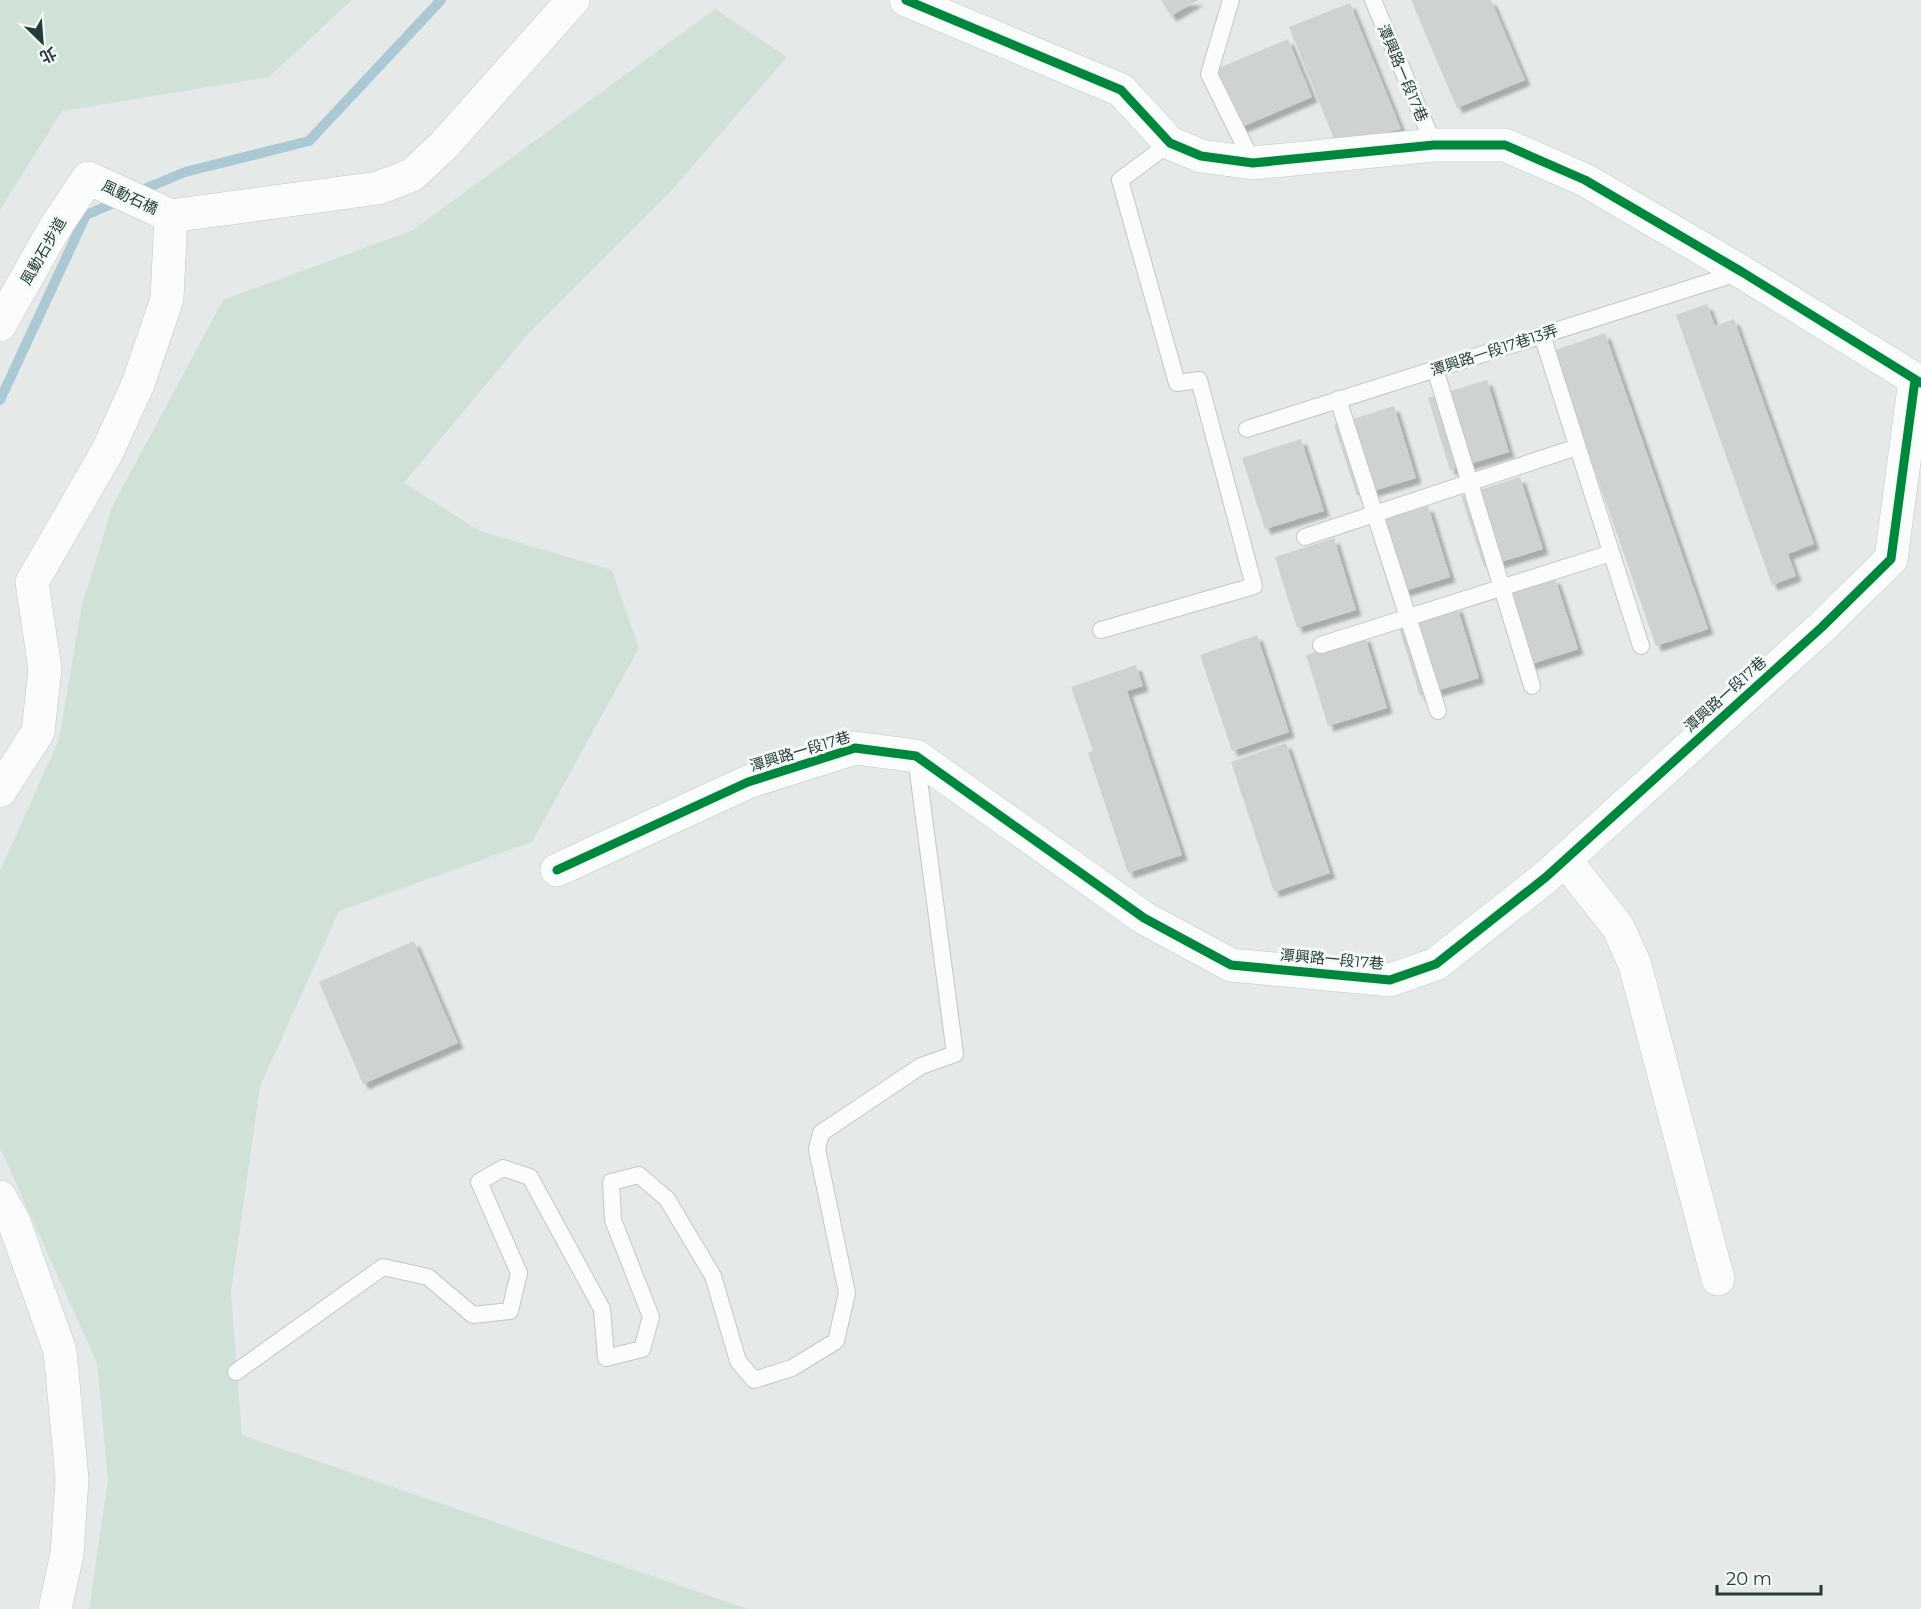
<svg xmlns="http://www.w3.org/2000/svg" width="1921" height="1609" font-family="Montserrat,'Noto Sans TC',sans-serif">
  <defs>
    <filter id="shadow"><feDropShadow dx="5.5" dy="5.5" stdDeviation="1.5" flood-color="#0004"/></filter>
  </defs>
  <rect width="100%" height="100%" fill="#e5eae8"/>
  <path fill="#d0e2d8" d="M 0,0 L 352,0 L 269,77 L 62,111 L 0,210 Z
    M 715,9 L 787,57 L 672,190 L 529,333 L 404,483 L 480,531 L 612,570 L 639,648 L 532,842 L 339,911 L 260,1087 L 231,1292 L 242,1435 L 748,1609 L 89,1609 L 108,1480 L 97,1363 L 0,1148 L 0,871 L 59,739 L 81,609 L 112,507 L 223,300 L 413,230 Z"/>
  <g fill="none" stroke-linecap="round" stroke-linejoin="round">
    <path stroke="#aac9d4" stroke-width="10" d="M 135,193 L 185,172 L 309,141 L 441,0
      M 0,400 L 86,215 L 121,200"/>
  </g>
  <path fill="#ced3d1" filter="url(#shadow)" d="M 1161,0 L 1198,0 L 1171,16 Z
    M 1411,0 L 1491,0 L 1525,80 L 1457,108 Z
    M 1350,3 L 1401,129 L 1336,144 L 1289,27 Z
    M 1288,39 L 1312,97 L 1237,129 L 1212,71 Z
    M 1707,304 L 1715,326 L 1734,319 L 1814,544 L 1788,554 L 1796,576 L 1772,585 L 1676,315 Z
    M 1605,333 L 1708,629 L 1656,646 L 1553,351 Z
    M 1487,380 L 1509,452 L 1450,470 L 1428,398 Z
    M 1394,406 L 1416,478 L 1357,496 L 1334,425 Z
    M 1301,439 L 1324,511 L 1265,529 L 1242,458 Z
    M 1520,477 L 1543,549 L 1484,567 L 1461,496 Z
    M 1428,506 L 1450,577 L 1391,595 L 1369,524 Z
    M 1334,538 L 1356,610 L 1297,628 L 1275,557 Z
    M 1555,578 L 1578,649 L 1519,668 L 1496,596 Z
    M 1457,606 L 1479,678 L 1420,696 L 1398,624 Z
    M 1257,635 L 1289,732 L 1232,751 L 1200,655 Z
    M 1365,636 L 1387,708 L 1328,726 L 1306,655 Z
    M 1136,665 L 1143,686 L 1127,691 L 1182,855 L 1128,873 L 1088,753 L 1093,751 L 1071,687 Z
    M 1286,743 L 1330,873 L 1274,892 L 1231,762 Z
    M 414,941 L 458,1043 L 363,1084 L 319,982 Z"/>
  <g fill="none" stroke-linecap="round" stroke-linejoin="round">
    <defs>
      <path id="lane" d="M 1231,0 L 1209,74 L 1253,163
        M 1373,0 L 1434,145
        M 1542,335 L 1641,646
        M 1435,369 L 1532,686
        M 1338,399 L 1438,711
        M 1247,429 L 1741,272
        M 1305,537 L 1577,447
        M 1101,630 L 1254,586 L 1199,380 L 1177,383 L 1120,180 L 1170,143
        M 1321,645 L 1611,553
        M 236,1372 L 383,1267 L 428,1277 L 473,1315 L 510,1311 L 519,1273 L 479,1182 L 503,1168 L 530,1177 L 602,1309 L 606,1358 L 642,1349 L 651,1317 L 613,1220 L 611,1182 L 639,1175 L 667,1199 L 713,1276 L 738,1361 L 754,1380 L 792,1368 L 836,1341 L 847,1293 L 817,1149 L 821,1133 L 921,1066 L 955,1054 L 916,757"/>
      <path id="street" d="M 906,0 L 1121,90 L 1170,143 L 1201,156 L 1253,163 L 1434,145 L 1505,145 L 1585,180 L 1742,272 L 1921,383
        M 171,216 L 378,188 L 412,175 L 444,145 L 573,0
        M 0,325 L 54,229 L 88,178 L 171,216
        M 0,791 L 38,732 L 45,669 L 32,582 L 107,452 L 138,384 L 167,299 L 171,216
        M 1565,860 L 1618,927 L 1635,965 L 1718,1279
        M 557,870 L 748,782 L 855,748 L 916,756 L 1144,918 L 1231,965 L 1390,980 L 1436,964 L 1546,877 L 1822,627 L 1891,559 L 1915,380
        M 0,1197 L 14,1222 L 60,1351 L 72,1479 L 67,1554 L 55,1609"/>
    </defs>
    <use href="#lane" stroke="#c2c7c5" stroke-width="18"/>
    <use href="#street" stroke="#c2c7c5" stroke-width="34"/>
    <use href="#lane" stroke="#fbfcfc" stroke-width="16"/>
    <use href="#street" stroke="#fbfcfc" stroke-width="33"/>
    <defs>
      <path id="cycleway" d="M 906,0 L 1121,90 L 1170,143 L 1201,156 L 1253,163 L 1434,145 L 1505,145 L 1585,180 L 1742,272 L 1921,383
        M 557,870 L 748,782 L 855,748 L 916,756 L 1144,918 L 1231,965 L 1390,980 L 1436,964 L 1546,877 L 1822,627 L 1891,559 L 1915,380"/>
    </defs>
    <use href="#cycleway" stroke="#f4f9f7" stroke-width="13"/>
    <use href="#cycleway" stroke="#00873e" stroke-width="9"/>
  </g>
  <g text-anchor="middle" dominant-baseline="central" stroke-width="6" stroke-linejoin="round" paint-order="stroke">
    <g font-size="15" fill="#243c39" stroke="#f4f9f7">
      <text transform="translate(1403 73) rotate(67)">潭興路一段17巷</text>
      <text transform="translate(130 197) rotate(25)">風動石橋</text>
      <text transform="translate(43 251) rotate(-60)">風動石步道</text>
      <text transform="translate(1494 350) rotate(-18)">潭興路一段17巷13弄</text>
      <text transform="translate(1725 694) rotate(-42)">潭興路一段17巷</text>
      <text transform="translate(800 751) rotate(-17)">潭興路一段17巷</text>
      <text transform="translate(1332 959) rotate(5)">潭興路一段17巷</text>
    </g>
  </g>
  <g transform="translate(42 42) rotate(155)" stroke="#f4f9f7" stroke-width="4.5" paint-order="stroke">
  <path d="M0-4.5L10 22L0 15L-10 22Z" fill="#243c39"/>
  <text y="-9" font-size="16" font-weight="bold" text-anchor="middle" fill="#243c39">北</text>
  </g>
  <path d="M1717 1585v9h104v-9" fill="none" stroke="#243c39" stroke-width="3"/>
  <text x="1726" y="1585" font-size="18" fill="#243c39" stroke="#f4f9f7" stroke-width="4.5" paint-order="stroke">20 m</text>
</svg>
